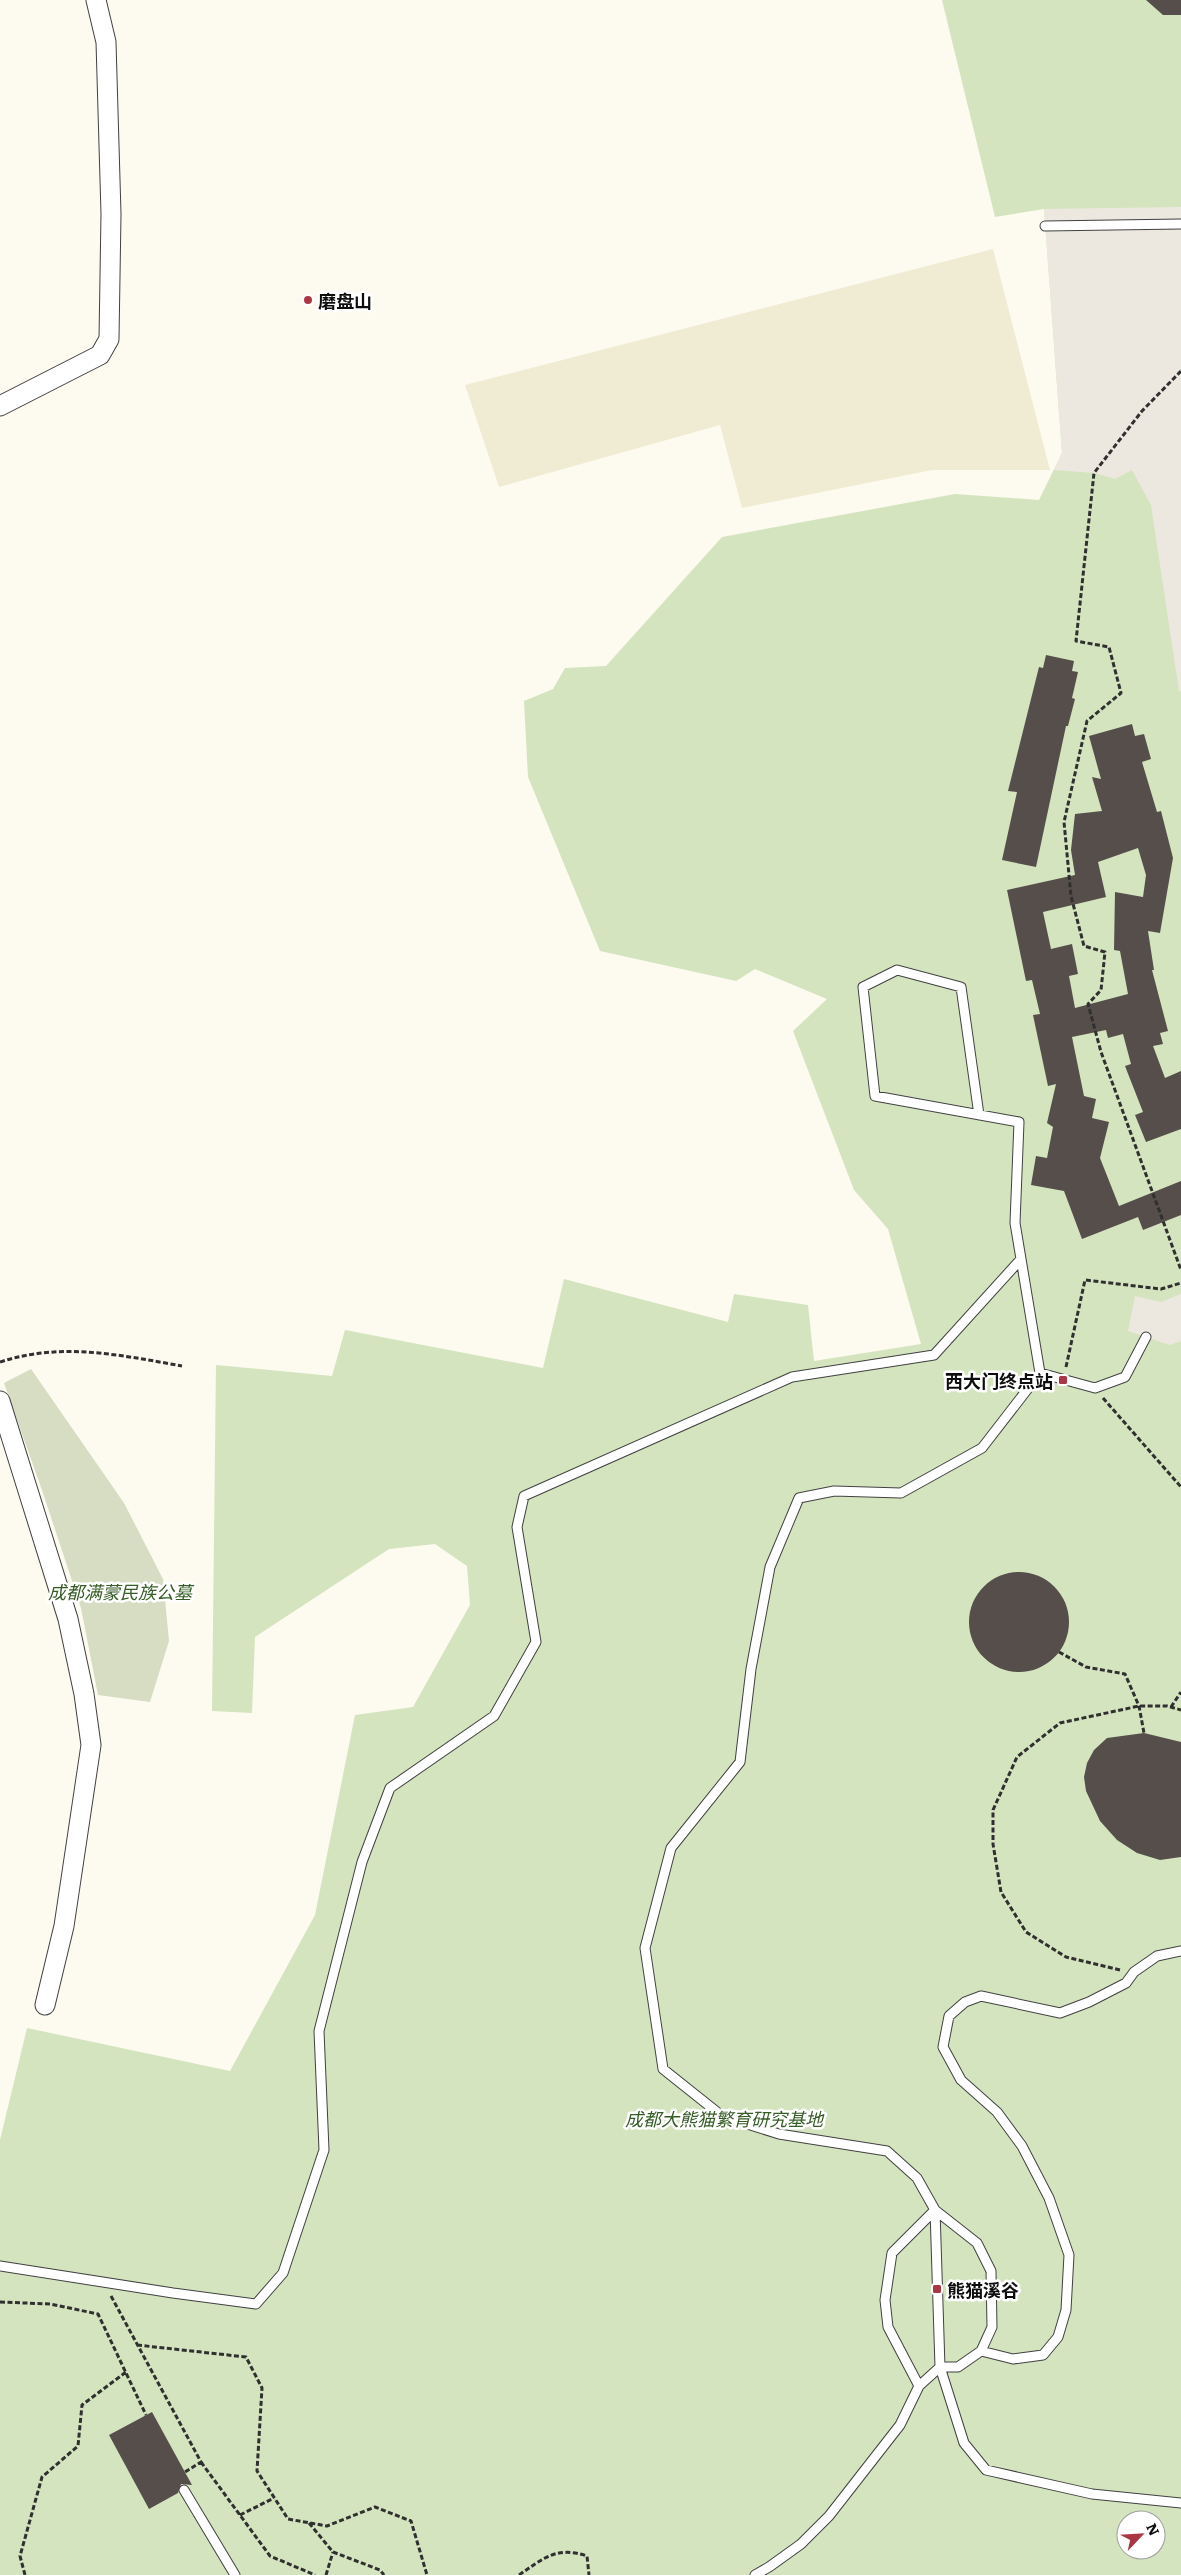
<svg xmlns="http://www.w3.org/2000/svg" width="1181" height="2575" font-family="Literata,'Noto Sans SC',serif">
  <rect width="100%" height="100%" fill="#fdfaf0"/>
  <path fill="#f0ecd3" d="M 993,249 L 1050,470 L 932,470 L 742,508 L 720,425 L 499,487 L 465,385 Z"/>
  <path fill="#d4e4be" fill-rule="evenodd" d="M 942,0 L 1181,0 L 1181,2575 L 0,2575 L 0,2140 L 27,2028 L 230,2071 L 315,1915 L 355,1715 L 413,1707 L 470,1605 L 467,1566 L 435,1544 L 389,1549 L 255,1637 L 252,1713 L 212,1711 L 216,1365 L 332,1376 L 345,1330 L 543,1368 L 564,1279 L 728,1322 L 734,1294 L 808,1305 L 814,1361 L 921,1344 L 888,1229 L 854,1190 L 793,1031 L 827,999 L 755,969 L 736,981 L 600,951 L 528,777 L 524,701 L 553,689 L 565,668 L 606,666 L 722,537 L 955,494 L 1039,500 L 1062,453 L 1044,209 L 995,217 ZM 1126,2520 L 1156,2520 L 1156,2550 L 1126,2550 Z"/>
  <path fill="#d6ddc3" d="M 31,1369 L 124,1503 L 163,1579 L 169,1641 L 150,1702 L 98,1695 L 81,1608 L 43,1493 L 4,1383 Z"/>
  <path fill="#ede8df" d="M 1181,207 L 1181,691 L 1179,691 L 1151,505 L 1132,470 L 1115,479 L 1094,473 L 1054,470 L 1062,453 L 1044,209 Z
    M 1181,1294 L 1181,1341 L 1170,1345 L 1128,1331 L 1135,1296 L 1161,1302 Z"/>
  <path fill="#554e4b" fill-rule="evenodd" d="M 1146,0 L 1181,0 L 1181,15 L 1163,15 Z
    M 1046,655 L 1074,661 L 1072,671 L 1078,672 L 1072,698 L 1075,699 L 1068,726 L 1066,726 L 1036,867 L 1002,860 L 1017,792 L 1008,791 L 1039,667 L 1043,668 Z
    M 1132,724 L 1135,736 L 1144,734 L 1151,759 L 1142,762 L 1157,812 L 1161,811 L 1173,858 L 1160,933 L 1148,931 L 1154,970 L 1152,970 L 1168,1031 L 1160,1033 L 1163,1044 L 1153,1046 L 1165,1078 L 1181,1071 L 1181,1129 L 1146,1142 L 1135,1115 L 1143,1112 L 1125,1066 L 1131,1064 L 1123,1034 L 1108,1038 L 1106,1030 L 1072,1037 L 1084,1096 L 1096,1099 L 1092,1118 L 1109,1122 L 1100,1158 L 1119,1206 L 1181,1181 L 1181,1215 L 1143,1230 L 1138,1217 L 1082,1239 L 1064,1191 L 1031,1185 L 1036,1156 L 1047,1158 L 1053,1127 L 1047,1123 L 1056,1084 L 1048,1086 L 1033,1015 L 1040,1014 L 1032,980 L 1026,981 L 1007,890 L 1075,875 L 1071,850 L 1075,814 L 1102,811 L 1092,777 L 1101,779 L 1089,736 ZM 1138,848 L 1146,875 L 1143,897 L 1115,892 L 1114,950 L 1120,951 L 1128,994 L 1075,1008 L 1069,976 L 1078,974 L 1072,944 L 1051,949 L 1043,912 L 1106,897 L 1098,862 Z
    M969 1622a50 50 0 1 1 100 0a50 50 0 1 1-100 0Z
    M 1144,1733 L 1181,1742 L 1181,1857 L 1160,1860 L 1137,1853 L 1117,1840 L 1100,1821 L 1086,1791 L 1084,1777 L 1087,1763 L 1094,1750 L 1107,1738 Z
    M 152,2412 L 192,2485 L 181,2484 L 178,2493 L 149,2509 L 109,2435 Z"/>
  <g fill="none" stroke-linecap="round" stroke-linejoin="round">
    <defs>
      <path id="lane" d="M 1045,226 L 1181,224
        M 979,1115 L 961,987 L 897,970 L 863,987 L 875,1096 L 1019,1122 L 1015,1223 L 1040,1373
        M 1146,1337 L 1125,1377 L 1095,1388 L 1040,1373 L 982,1448 L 901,1493 L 834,1491 L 799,1498 L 770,1567 L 751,1669 L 740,1762 L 671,1848 L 645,1948 L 663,2069 L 722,2116 L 779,2134 L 887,2151 L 917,2178 L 935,2210 L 940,2367 L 964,2443 L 986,2470 L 1092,2494 L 1181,2503
        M 0,2266 L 173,2293 L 256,2304 L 283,2273 L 324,2150 L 319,2031 L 362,1862 L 390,1788 L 494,1716 L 536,1642 L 517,1527 L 524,1496 L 792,1377 L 934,1355 L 1021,1259
        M 981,2351 L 1013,2359 L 1043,2355 L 1058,2337 L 1066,2310 L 1069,2255 L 1049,2198 L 1022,2146 L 997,2112 L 961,2080 L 943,2047 L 949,2016 L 965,2002 L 981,1996 L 1060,2013 L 1089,2002 L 1126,1983 L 1134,1972 L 1157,1956 L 1181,1951
        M 184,2490 L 235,2575
        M 755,2575 L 769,2567 L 801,2544 L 829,2516 L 900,2425 L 919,2386 L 940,2367 L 958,2367 L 981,2351 L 992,2327 L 991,2271 L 977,2243 L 935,2210 L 892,2253 L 885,2300 L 888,2327 L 919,2386"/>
      <path id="street" d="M 0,406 L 100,355 L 109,339 L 111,214 L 106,42 L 96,0
        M 0,1401 L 68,1619 L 84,1694 L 91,1745 L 64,1926 L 45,2005"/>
    </defs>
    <use href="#lane" stroke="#414141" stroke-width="11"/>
    <use href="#street" stroke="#414141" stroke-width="21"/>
    <path stroke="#303030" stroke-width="3" stroke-dasharray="5 2.5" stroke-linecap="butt" d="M 1181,371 L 1142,411 L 1094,473 L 1076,641 L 1109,647 L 1121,693 L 1087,721 L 1064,822 L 1071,896 L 1084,946 L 1105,952 L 1101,990 L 1088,1004 L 1101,1052 L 1181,1270
      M 0,1362 C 61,1342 120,1355 182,1366
      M 1066,1367 L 1085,1280 L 1161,1289 L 1181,1283
      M 1103,1398 L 1181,1487
      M 1059,1652 L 1086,1667 L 1125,1674 L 1139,1706 L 1144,1733
      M 1171,1707 L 1181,1692
      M 1120,1970 L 1066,1957 L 1026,1932 L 1001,1892 L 993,1844 L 993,1810 L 1017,1757 L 1060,1723 L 1139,1706 L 1167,1706 L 1181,1710
      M 111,2296 L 201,2462 L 185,2472
      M 0,2302 L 50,2304 L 98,2314 L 146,2415
      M 137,2345 L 246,2357 L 262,2388 L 257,2471 L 288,2519 L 327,2526 L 375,2507 L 411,2521 L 427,2575
      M 201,2462 L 270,2556 L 315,2575
      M 240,2515 L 274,2498
      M 309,2523 L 333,2552 L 380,2570 L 384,2575
      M 25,2575 L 20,2556 L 42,2477 L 78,2446 L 82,2405 L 126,2372
      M 326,2575 L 333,2552
      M 519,2575 C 544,2558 556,2546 587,2556 L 589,2575"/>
    <use href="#lane" stroke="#fff" stroke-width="9"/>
    <use href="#street" stroke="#fff" stroke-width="19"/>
  </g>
  <g fill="#ac3744" stroke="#fff" stroke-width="2">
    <circle cx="308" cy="300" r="5"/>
    <rect x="1058" y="1375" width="10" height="10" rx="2.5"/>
    <rect x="932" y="2284" width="10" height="10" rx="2.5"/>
  </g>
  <g text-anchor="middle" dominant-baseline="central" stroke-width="5" stroke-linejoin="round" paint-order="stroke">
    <g font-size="18" font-weight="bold" fill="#0e0e0e" stroke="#fff" text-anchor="start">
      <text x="318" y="300">磨盘山</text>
      <text x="1053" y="1380" text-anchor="end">西大门终点站</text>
      <text x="947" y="2289">熊猫溪谷</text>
    </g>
    <g font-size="18" font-style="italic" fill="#355d26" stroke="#fff">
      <text x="120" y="1591">成都满蒙民族公墓</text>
      <text x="724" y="2118">成都大熊猫繁育研究基地</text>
    </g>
  </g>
  <g transform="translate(1141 2535) rotate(65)"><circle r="24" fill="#ffffff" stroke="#9f9f9f"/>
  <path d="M0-4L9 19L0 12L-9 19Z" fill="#ac3744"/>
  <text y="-8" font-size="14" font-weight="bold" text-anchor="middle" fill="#0e0e0e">N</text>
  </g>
</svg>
